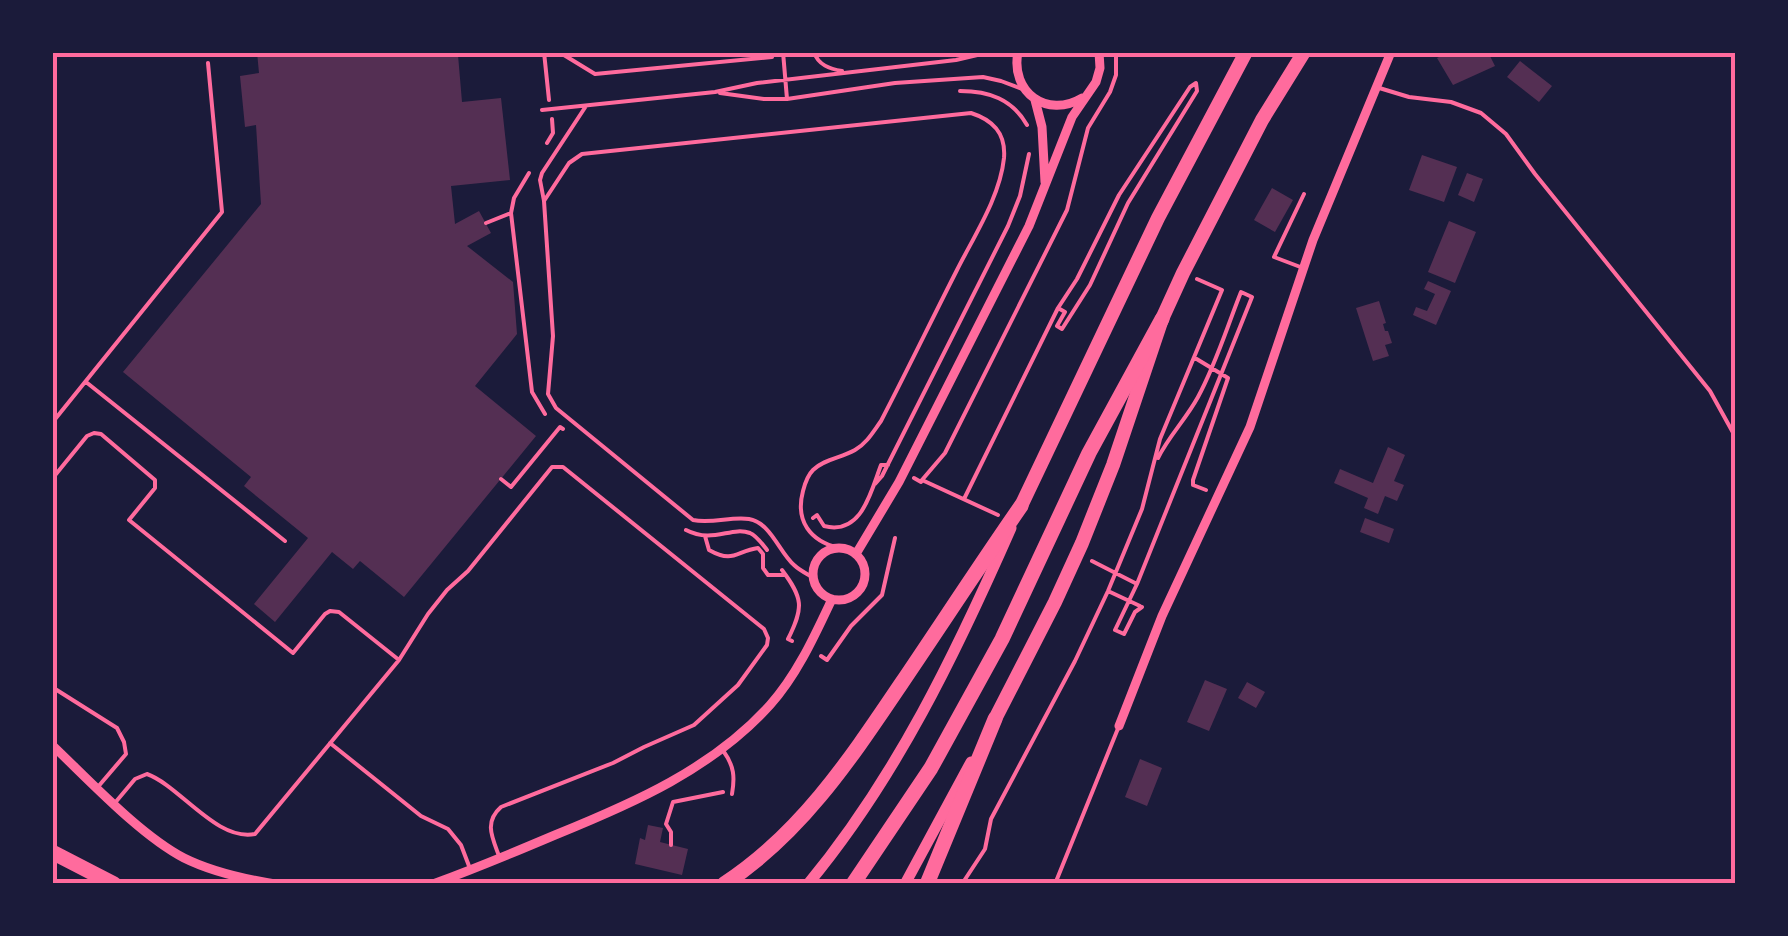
<svg xmlns="http://www.w3.org/2000/svg" width="1788" height="936" font-family="'Fira Sans Condensed',sans-serif">
  <rect width="100%" height="100%" fill="#1b1b3a"/>
  <path fill="#542f53" d="M 257,52 L 449,52 L 449,55 L 458,55 L 462,102 L 501,98 L 510,180 L 451,186 L 455,224 L 479,211 L 491,233 L 467,246 L 513,282 L 517,334 L 475,386 L 536,436 L 404,597 L 360,561 L 353,569 L 332,552 L 275,622 L 254,604 L 308,538 L 244,486 L 251,477 L 123,372 L 261,204 L 256,125 L 245,127 L 240,76 L 259,73 Z
    M 1449,52 L 1488,52 L 1495,66 L 1453,85 L 1437,58 Z
    M 1520,61 L 1552,86 L 1539,102 L 1507,77 Z
    M 1422,155 L 1457,167 L 1444,202 L 1409,190 Z
    M 1467,173 L 1483,179 L 1474,202 L 1458,195 Z
    M 1272,188 L 1293,200 L 1275,232 L 1254,220 Z
    M 1449,221 L 1476,232 L 1455,283 L 1428,272 Z
    M 1428,281 L 1451,291 L 1436,325 L 1413,315 L 1416,307 L 1427,311 L 1435,294 L 1424,289 Z
    M 1379,301 L 1386,323 L 1383,324 L 1385,331 L 1388,331 L 1392,343 L 1385,345 L 1389,356 L 1373,361 L 1356,308 Z
    M 1388,447 L 1405,455 L 1394,481 L 1404,485 L 1397,501 L 1385,496 L 1378,514 L 1364,508 L 1368,498 L 1334,483 L 1340,469 L 1373,483 Z
    M 1365,518 L 1394,529 L 1389,543 L 1360,532 Z
    M 1205,680 L 1227,689 L 1209,731 L 1187,722 Z
    M 1247,682 L 1265,692 L 1256,708 L 1238,698 Z
    M 1140,759 L 1162,768 L 1147,806 L 1125,797 Z
    M 648,825 L 663,828 L 660,842 L 688,849 L 682,875 L 635,864 L 640,838 L 645,840 Z"/>
  <g fill="none" stroke-linecap="round" stroke-linejoin="round">
    <path stroke="#ff6b9d" stroke-width="4" d="M 544,52 L 549,100
      M 559,52 L 595,74 L 772,57
      M 960,91 C 989,91 1012,99 1027,125
      M 547,143 L 553,133 L 552,119
      M 529,173 L 514,198 L 511,213 L 532,392 L 545,414
      M 486,223 L 511,213
      M 1195,358 L 1228,378 L 1193,480 L 1193,485 L 1206,490
      M 914,478 L 921,482 L 922,480 L 998,515
      M 501,479 L 511,487 L 560,427 L 563,429
      M 922,480 L 945,453 L 1067,210 L 1088,128 L 1110,92 L 1116,75 L 1116,52
      M 875,484 L 882,476 L 1008,226 L 1020,196 L 1029,154
      M 964,499 L 1058,308 L 1077,279 L 1119,195 L 1190,87 L 1196,83 L 1197,91 L 1128,203 L 1090,285 L 1062,329 L 1057,326 L 1065,312 L 1058,308
      M 813,518 L 817,515 L 824,526 C 862,536 871,491 881,465 L 888,465
      M 686,530 C 713,544 731,526 750,533 C 757,536 763,545 767,550
      M 705,536 L 709,550 C 734,564 736,551 758,548 L 763,554 L 763,568 L 768,575 L 785,575
      M 1092,561 L 1137,584
      M 782,570 C 803,598 804,607 788,639 L 792,641
      M 1108,591 L 1140,606
      M 1142,607 L 1135,612 L 1124,634 L 1115,630 L 1137,584 L 1252,297 L 1241,292 C 1227,327 1216,364 1198,397 C 1186,419 1169,436 1158,458
      M 821,656 L 827,660 L 851,626 L 882,595 L 895,538
      M 671,845 L 671,832 L 666,824 L 673,802 L 723,792
      M 962,884 L 985,849 L 991,819 L 1075,661 L 1108,591 L 1142,509 L 1160,439 L 1222,290 L 1197,279"/>
    <path stroke="#ff6b9d" stroke-width="4" d="M 783,52 L 787,99
      M 814,52 C 818,65 830,69 842,71
      M 1376,87 L 1409,97 L 1451,102 L 1481,113 L 1506,134 L 1535,174 L 1710,391 L 1736,438
      M 720,93 L 764,99 L 787,99 L 895,83 L 983,77 L 1001,81 L 1022,89
      M 542,110 L 715,92 L 757,83 L 956,60 L 990,52
      M 544,201 L 540,180 L 542,173 L 586,106
      M 1303,268 L 1274,257 L 1304,194
      M 86,382 L 285,541
      M 52,423 L 222,212 L 208,63
      M 52,479 L 87,436 L 94,433 L 101,434 L 155,480 L 155,488 L 129,520 L 293,653 L 325,614 L 330,611 L 339,612 L 399,660
      M 814,578 C 807,574 799,570 794,565 C 779,552 771,523 749,519 C 732,516 712,524 693,520 L 556,408 L 548,394 L 553,336 L 544,201 L 569,163 L 582,154 L 971,113 C 993,120 1006,133 1004,158 C 1000,197 974,236 957,270 C 931,321 907,371 881,421 C 873,432 867,443 855,450 C 841,458 824,459 813,470 C 807,476 805,483 803,491 C 795,521 810,541 839,548
      M 52,687 L 117,728 L 124,742 L 126,754 L 97,788
      M 330,743 L 421,816 L 448,829 L 461,845 L 469,866
      M 724,752 C 734,766 735,777 732,794
      M 114,804 L 135,779 L 147,774 C 180,786 217,842 255,834 L 399,660 L 428,614 L 447,590 L 468,571 L 552,467 L 563,467 L 764,629 L 768,638 L 767,645 L 738,685 L 694,725 L 644,747 L 613,763 L 501,807 C 484,822 492,837 499,856
      M 1055,884 L 1119,726"/>
    <path stroke="#ff6b9d" stroke-width="9" d="M 1018,52 C 1010,92 1047,119 1082,98
      M 1035,100 L 1042,127 L 1045,182
      M813 574a26 26 0 1 1 52 0a26 26 0 1 1-52 0Z
      M 856,554 L 899,482 L 1029,226 L 1072,117 L 1096,82 L 1100,68 L 1099,52
      M 1119,726 L 1162,616 L 1250,427 L 1313,240 L 1391,52
      M 52,745 C 89,780 140,835 184,858 C 212,872 244,879 275,884
      M 433,884 C 474,869 515,852 555,835 C 634,803 712,769 770,705 C 797,675 815,635 832,599"/>
    <path stroke="#ff6b9d" stroke-width="11" d="M 808,884 C 896,778 956,653 1011,528
      M 905,884 L 971,762"/>
    <path stroke="#ff6b9d" stroke-width="14" d="M 1021,506 L 1158,218 L 1246,52
      M 995,719 L 1055,602 L 1082,543 L 1113,465 L 1162,319 L 1183,273 L 1262,120 L 1304,52"/>
    <path stroke="#ff6b9d" stroke-width="15" d="M 52,852 L 114,884
      M 724,884 C 801,834 851,758 901,684 C 941,625 980,565 1021,506
      M 853,884 L 931,768 L 1002,639 L 1089,453 L 1162,319
      M 927,884 L 995,719"/>
  </g>
  <rect width="1788" height="936" fill="none" stroke="#1b1b3a" stroke-width="110"/>
  <rect x="55" y="55" width="1678" height="826" fill="none" stroke="#ff6b9d" stroke-width="4"/>
</svg>
